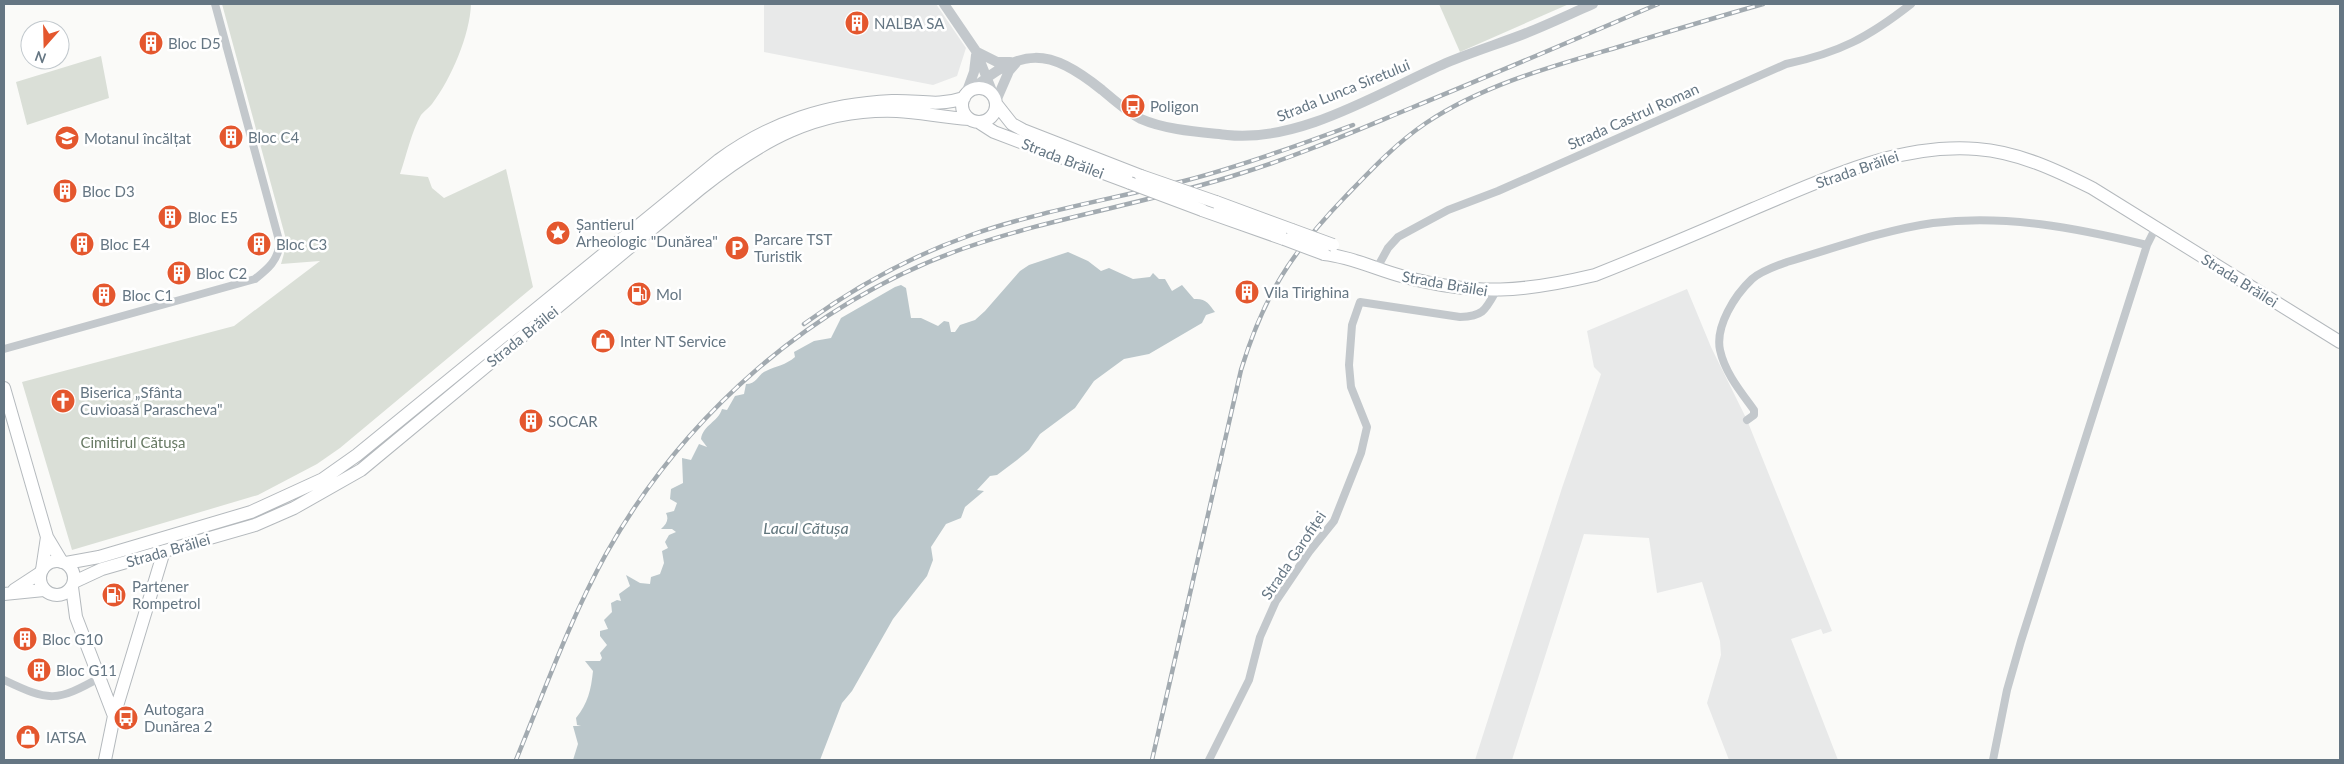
<svg xmlns="http://www.w3.org/2000/svg" width="2344" height="764" font-family="Lato,sans-serif">
  <rect width="100%" height="100%" fill="#fafaf8"/>
  <path fill="#e8e9e9" d="M 764,4 L 936,4 L 966,48 L 957,76 L 933,85 L 764,52 Z
    M 1687,289 L 1711,347 L 1747,420 L 1832,631 L 1823,634 L 1821,629 L 1791,639 L 1838,760 L 1729,760 L 1707,703 L 1721,655 L 1720,641 L 1702,582 L 1657,593 L 1649,538 L 1584,534 L 1512,760 L 1475,760 L 1562,488 L 1601,374 L 1594,367 L 1587,331 Z"/>
  <path fill="#dadfd7" d="M 222,4 L 471,4 C 470,35 451,79 432,104 C 429,108 424,111 421,115 C 412,130 406,157 400,174 L 428,177 L 432,188 L 444,198 L 506,169 L 533,287 L 340,448 L 317,464 L 258,495 L 72,550 L 22,382 L 234,326 L 320,261 L 281,264 L 287,243 Z
    M 1439,4 L 1569,4 L 1460,52 Z
    M 101,56 L 109,98 L 27,125 L 16,82 Z"/>
  <path fill="#bbc7cb" d="M 1068,252 L 1088,261 L 1101,271 L 1109,268 L 1133,279 L 1150,277 L 1153,273 L 1159,279 L 1165,279 L 1172,291 L 1182,285 L 1194,299 C 1206,298 1209,304 1215,312 L 1206,315 L 1202,323 L 1149,354 L 1124,359 L 1094,381 L 1075,408 L 1040,434 L 1029,450 L 1017,460 L 997,475 L 990,476 L 977,490 L 984,491 L 965,507 L 961,518 L 946,524 L 931,547 L 933,560 L 927,576 L 893,619 L 852,691 L 842,703 L 820,760 L 573,760 L 578,744 L 573,726 L 581,726 L 577,725 L 576,718 C 588,703 591,690 593,671 L 585,661 L 600,661 L 602,658 L 600,653 L 607,645 L 600,636 L 600,631 L 608,629 L 604,620 L 612,612 L 611,603 L 617,600 L 621,601 L 619,594 L 630,586 L 626,575 L 640,583 L 650,584 L 651,577 L 660,574 L 664,563 L 662,551 L 668,548 L 665,542 L 669,535 L 676,532 L 672,529 L 661,529 C 667,524 669,519 666,513 L 674,511 L 677,503 L 670,499 L 671,489 L 683,483 L 682,458 L 691,460 L 699,444 L 707,447 L 701,439 C 703,425 718,422 722,409 L 727,410 L 735,396 L 744,394 L 746,384 C 757,384 758,374 766,371 C 776,366 786,365 795,357 L 794,352 L 814,341 L 831,338 L 841,318 L 895,287 L 901,285 L 906,288 L 911,318 L 921,318 L 938,326 L 944,321 L 949,322 L 951,332 L 955,332 L 960,325 L 975,320 L 985,311 L 1020,271 L 1029,265 Z"/>
  <g fill="none" stroke-linecap="round" stroke-linejoin="round">
    <defs>
      <path id="primary" d="M 4,388 L 47,537 L 62,562
        M 42,570 L 47,537
        M 14,590 L 40,573
        M 4,594 L 44,590"/>
      <path id="trunk" d="M962 105a17 17 0 1 1 34 0a17 17 0 1 1-34 0Z
        M 997,105 L 1012,124 L 1023,130 L 1141,176
        M 980,123 L 994,132 L 1130,183
        M 1216,202 L 1292,230
        M 1202,210 L 1284,239
        M 1324,254 C 1353,257 1377,270 1405,277 C 1477,296 1524,292 1595,275 C 1648,254 1700,232 1753,209 C 1825,179 1897,143 1977,149 C 2018,152 2056,170 2092,188 L 2340,342
        M40 578a17 17 0 1 1 34 0a17 17 0 1 1-34 0Z
        M 66,563 L 99,557 L 251,512 L 323,479 L 357,455 L 719,160 C 771,122 827,104 892,101 C 919,100 937,107 964,98
        M 74,582 L 102,569 L 255,525 L 294,508 L 361,470 L 700,189 C 760,141 817,108 897,111 C 921,112 944,118 969,119
        M 72,587 L 76,617 L 114,716 L 105,760
        M 114,716 L 164,551"/>
    </defs>
    <use href="#primary" stroke="#b5babe" stroke-width="14"/>
    <use href="#trunk" stroke="#b4b9bd" stroke-width="14"/>
    <path stroke="#c3c8cc" stroke-width="8" d="M 2147,245 L 2156,227
      M 1377,268 L 1388,248 L 1398,237 L 1448,210 L 1498,191 L 1786,64 C 1839,53 1869,37 1911,4
      M 4,349 L 255,279 C 269,268 277,261 280,244 L 215,4
      M 1747,420 L 1754,415 L 1754,410 C 1741,392 1725,373 1720,350 C 1715,326 1735,295 1752,279 C 1761,271 1776,266 1787,262 C 1835,248 1884,230 1933,223 C 2006,214 2076,228 2147,245 L 2021,641 L 2007,690 L 1993,760
      M 4,680 C 50,702 56,702 101,677
      M 1209,760 L 1249,680 L 1260,637 L 1276,601 L 1309,552 L 1334,521 L 1361,453 L 1367,427 L 1351,387 L 1349,365 L 1352,325 L 1360,302 L 1460,317 C 1483,316 1485,311 1496,291"/>
    <path stroke="#c3c8cc" stroke-width="10" d="M 944,4 L 976,51 L 994,96
      M 977,52 L 997,62 L 1010,62
      M 967,91 L 974,72 L 976,55
      M 970,91 C 1022,47 1048,47 1102,90 C 1114,100 1127,112 1141,119 C 1166,130 1199,132 1227,135 C 1300,143 1380,92 1446,63 C 1472,52 1498,44 1524,34 C 1547,25 1570,14 1593,4
      M 996,101 L 1009,71 L 1016,63"/>
    <use href="#primary" stroke="#fff" stroke-width="12"/>
    <use href="#trunk" stroke="#fff" stroke-width="12"/>
    <defs>
      <path id="rail" d="M 804,324 C 855,287 911,256 971,235 C 1040,211 1113,199 1184,181 C 1241,166 1297,146 1353,125
        M 516,760 C 544,692 570,619 606,554 C 684,415 811,303 962,249 C 1053,217 1150,203 1242,173 C 1300,155 1355,131 1411,108 C 1494,74 1576,39 1658,4
        M 1152,760 L 1241,370 C 1264,295 1291,253 1345,197 C 1370,171 1395,144 1426,123 C 1483,85 1550,67 1615,48 C 1664,33 1714,18 1763,4"/>
    </defs>
    <use href="#rail" stroke="#a2aab0" stroke-width="4.5"/>
    <use href="#rail" stroke="#fff" stroke-width="2.5" stroke-dasharray="8" stroke-linecap="butt"/>
    <defs>
      <path id="trunk-bridge" d="M 1141,176 L 1216,202
        M 1130,183 L 1202,210
        M 1292,230 L 1333,245
        M 1284,239 L 1324,254"/>
    </defs>
    <use href="#trunk-bridge" stroke="#b4b9bd" stroke-width="14" stroke-linecap="butt"/>
    <use href="#trunk-bridge" stroke="#fff" stroke-width="12"/>
  </g>
  <defs>
    <symbol id="building-disc" viewBox="-11 -11 22 22"><circle r="9.5" fill="#e4572e" stroke="#fff"/><path d="M-4-6H4V6H1V3H-1V6H-4ZM-2.5-4.3h1.7v1.8h-1.7ZM.8-4.3h1.7v1.8H.8ZM-2.5-1h1.7V.8h-1.7ZM.8-1h1.7V.8H.8Z" fill="#fff"/></symbol>
    <symbol id="bus-disc" viewBox="-11 -11 22 22"><circle r="9.5" fill="#e4572e" stroke="#fff"/><path d="M-5-6H5V4H4V6H2V4H-2V6H-4V4H-5ZM-3.5-4V0h7V-4ZM-3.5 1.2v1.5H-2V1.2ZM2 1.2v1.5H3.5V1.2Z" fill="#fff"/></symbol>
    <symbol id="school-disc" viewBox="-11 -11 22 22"><circle r="9.5" fill="#e4572e" stroke="#fff"/><path d="M0-5L7-2L0 1L-7-2ZM-4 1L0 2.5L4 1V4Q0 6-4 4Z" fill="#fff"/></symbol>
    <symbol id="sight-disc" viewBox="-11 -11 22 22"><circle r="9.5" fill="#e4572e" stroke="#fff"/><path d="M0-6L1.8-2.2L6-1.7L2.9 1.2L3.7 5.4L0 3.3L-3.7 5.4L-2.9 1.2L-6-1.7L-1.8-2.2Z" fill="#fff"/></symbol>
    <symbol id="parking-disc" viewBox="-11 -11 22 22"><circle r="9.5" fill="#e4572e" stroke="#fff"/><path d="M-3.5-5.5H1a3.5 3.5 0 0 1 0 7H-1V5.5H-3.5ZM-1-3.4V-.6H.8a1.4 1.4 0 0 0 0-2.8Z" fill="#fff"/></symbol>
    <symbol id="fuel-disc" viewBox="-11 -11 22 22"><circle r="9.5" fill="#e4572e" stroke="#fff"/><path d="M-5.5-6h7V0h2V4h1.3V-2.5L3-4.5l.8-.8L6-3V5H2.5V1h-1V6h-7ZM-4.2-4.7v3.2H.2V-4.7Z" fill="#fff"/></symbol>
    <symbol id="shop-disc" viewBox="-11 -11 22 22"><circle r="9.5" fill="#e4572e" stroke="#fff"/><path d="M-5-2.5h2.3a2.7 3.5 0 0 1 5.4 0H5L5.5 6h-11ZM-1.5-2.5h3a1.5 2.3 0 0 0-3 0Z" fill="#fff"/></symbol>
    <symbol id="church-disc" viewBox="-11 -11 22 22"><circle r="9.5" fill="#e4572e" stroke="#fff"/><path d="M-1.2-6h2.4v3.5h3.3v2.4h-3.3V6h-2.4V-.1h-3.3v-2.4h3.3Z" fill="#fff"/></symbol>
  </defs>
  <g fill-rule="evenodd">
    <use href="#building-disc" x="843" y="9" width="28" height="28"/>
    <use href="#building-disc" x="137" y="29" width="28" height="28"/>
    <use href="#bus-disc" x="1119" y="92" width="28" height="28"/>
    <use href="#building-disc" x="217" y="123" width="28" height="28"/>
    <use href="#school-disc" x="53" y="124" width="28" height="28"/>
    <use href="#building-disc" x="51" y="177" width="28" height="28"/>
    <use href="#building-disc" x="156" y="203" width="28" height="28"/>
    <use href="#sight-disc" x="544" y="219" width="28" height="28"/>
    <use href="#building-disc" x="68" y="230" width="28" height="28"/>
    <use href="#building-disc" x="245" y="230" width="28" height="28"/>
    <use href="#parking-disc" x="723" y="234" width="28" height="28"/>
    <use href="#building-disc" x="165" y="259" width="28" height="28"/>
    <use href="#building-disc" x="1233" y="278" width="28" height="28"/>
    <use href="#fuel-disc" x="625" y="280" width="28" height="28"/>
    <use href="#building-disc" x="90" y="281" width="28" height="28"/>
    <use href="#shop-disc" x="589" y="327" width="28" height="28"/>
    <use href="#church-disc" x="49" y="387" width="28" height="28"/>
    <use href="#building-disc" x="517" y="407" width="28" height="28"/>
    <use href="#fuel-disc" x="100" y="581" width="28" height="28"/>
    <use href="#building-disc" x="11" y="625" width="28" height="28"/>
    <use href="#building-disc" x="25" y="656" width="28" height="28"/>
    <use href="#bus-disc" x="112" y="704" width="28" height="28"/>
    <use href="#shop-disc" x="14" y="723" width="28" height="28"/>
  </g>
  <g text-anchor="middle" dominant-baseline="central" stroke-width="5" stroke-linejoin="round" paint-order="stroke">
    <g font-size="15" fill="#657683" stroke="#fff" text-anchor="start">
      <text x="874" y="23">NALBA SA</text>
      <text x="168" y="43">Bloc D5</text>
      <text x="1150" y="106">Poligon</text>
      <text x="248" y="137">Bloc C4</text>
      <text x="84" y="138">Motanul încălțat</text>
      <text x="82" y="191">Bloc D3</text>
      <text x="188" y="217">Bloc E5</text>
      <text x="576" y="224">Șantierul<tspan x="576" dy="17">Arheologic "Dunărea"</tspan></text>
      <text x="754" y="239">Parcare TST<tspan x="754" dy="17">Turistik</tspan></text>
      <text x="100" y="244">Bloc E4</text>
      <text x="276" y="244">Bloc C3</text>
      <text x="196" y="273">Bloc C2</text>
      <text x="1264" y="292">Vila Tirighina</text>
      <text x="656" y="294">Mol</text>
      <text x="122" y="295">Bloc C1</text>
      <text x="620" y="341">Inter NT Service</text>
      <text x="80" y="392">Biserica „Sfânta<tspan x="80" dy="17">Cuvioasă Parascheva"</tspan></text>
      <text x="548" y="421">SOCAR</text>
      <text x="132" y="586">Partener<tspan x="132" dy="17">Rompetrol</tspan></text>
      <text x="42" y="639">Bloc G10</text>
      <text x="56" y="670">Bloc G11</text>
      <text x="144" y="709">Autogara<tspan x="144" dy="17">Dunărea 2</tspan></text>
      <text x="46" y="737">IATSA</text>
    </g>
    <g font-size="15" fill="#657683" stroke="#fff">
      <text transform="translate(1343 90) rotate(-22)">Strada Lunca Siretului</text>
      <text transform="translate(1633 116) rotate(-24)">Strada Castrul Roman</text>
      <text transform="translate(1063 158) rotate(21)">Strada Brăilei</text>
      <text transform="translate(1857 169) rotate(-19)">Strada Brăilei</text>
      <text transform="translate(2240 280) rotate(32)">Strada Brăilei</text>
      <text transform="translate(1445 283) rotate(10)">Strada Brăilei</text>
      <text transform="translate(522 336) rotate(-39)">Strada Brăilei</text>
      <text transform="translate(168 550) rotate(-16)">Strada Brăilei</text>
      <text transform="translate(1293 555) rotate(-56)">Strada Garofiței</text>
    </g>
    <g font-size="15" fill="#687a64" stroke="#fff">
      <text x="133" y="442">Cimitirul Cătușa</text>
    </g>
    <g font-size="16" font-style="italic" fill="#60757c" stroke="#fff">
      <text x="806" y="527">Lacul Cătușa</text>
    </g>
  </g>
  <rect width="2344" height="764" fill="none" stroke="#657683" stroke-width="10"/>
  <g transform="translate(45 45) rotate(200)"><circle r="24" fill="#ffffff" stroke="#c1c8cd"/>
  <path d="M0-4L9 19L0 12L-9 19Z" fill="#e4572e"/>
  <text y="-8" font-size="14" font-weight="bold" text-anchor="middle" fill="#657683">N</text>
  </g>
</svg>
